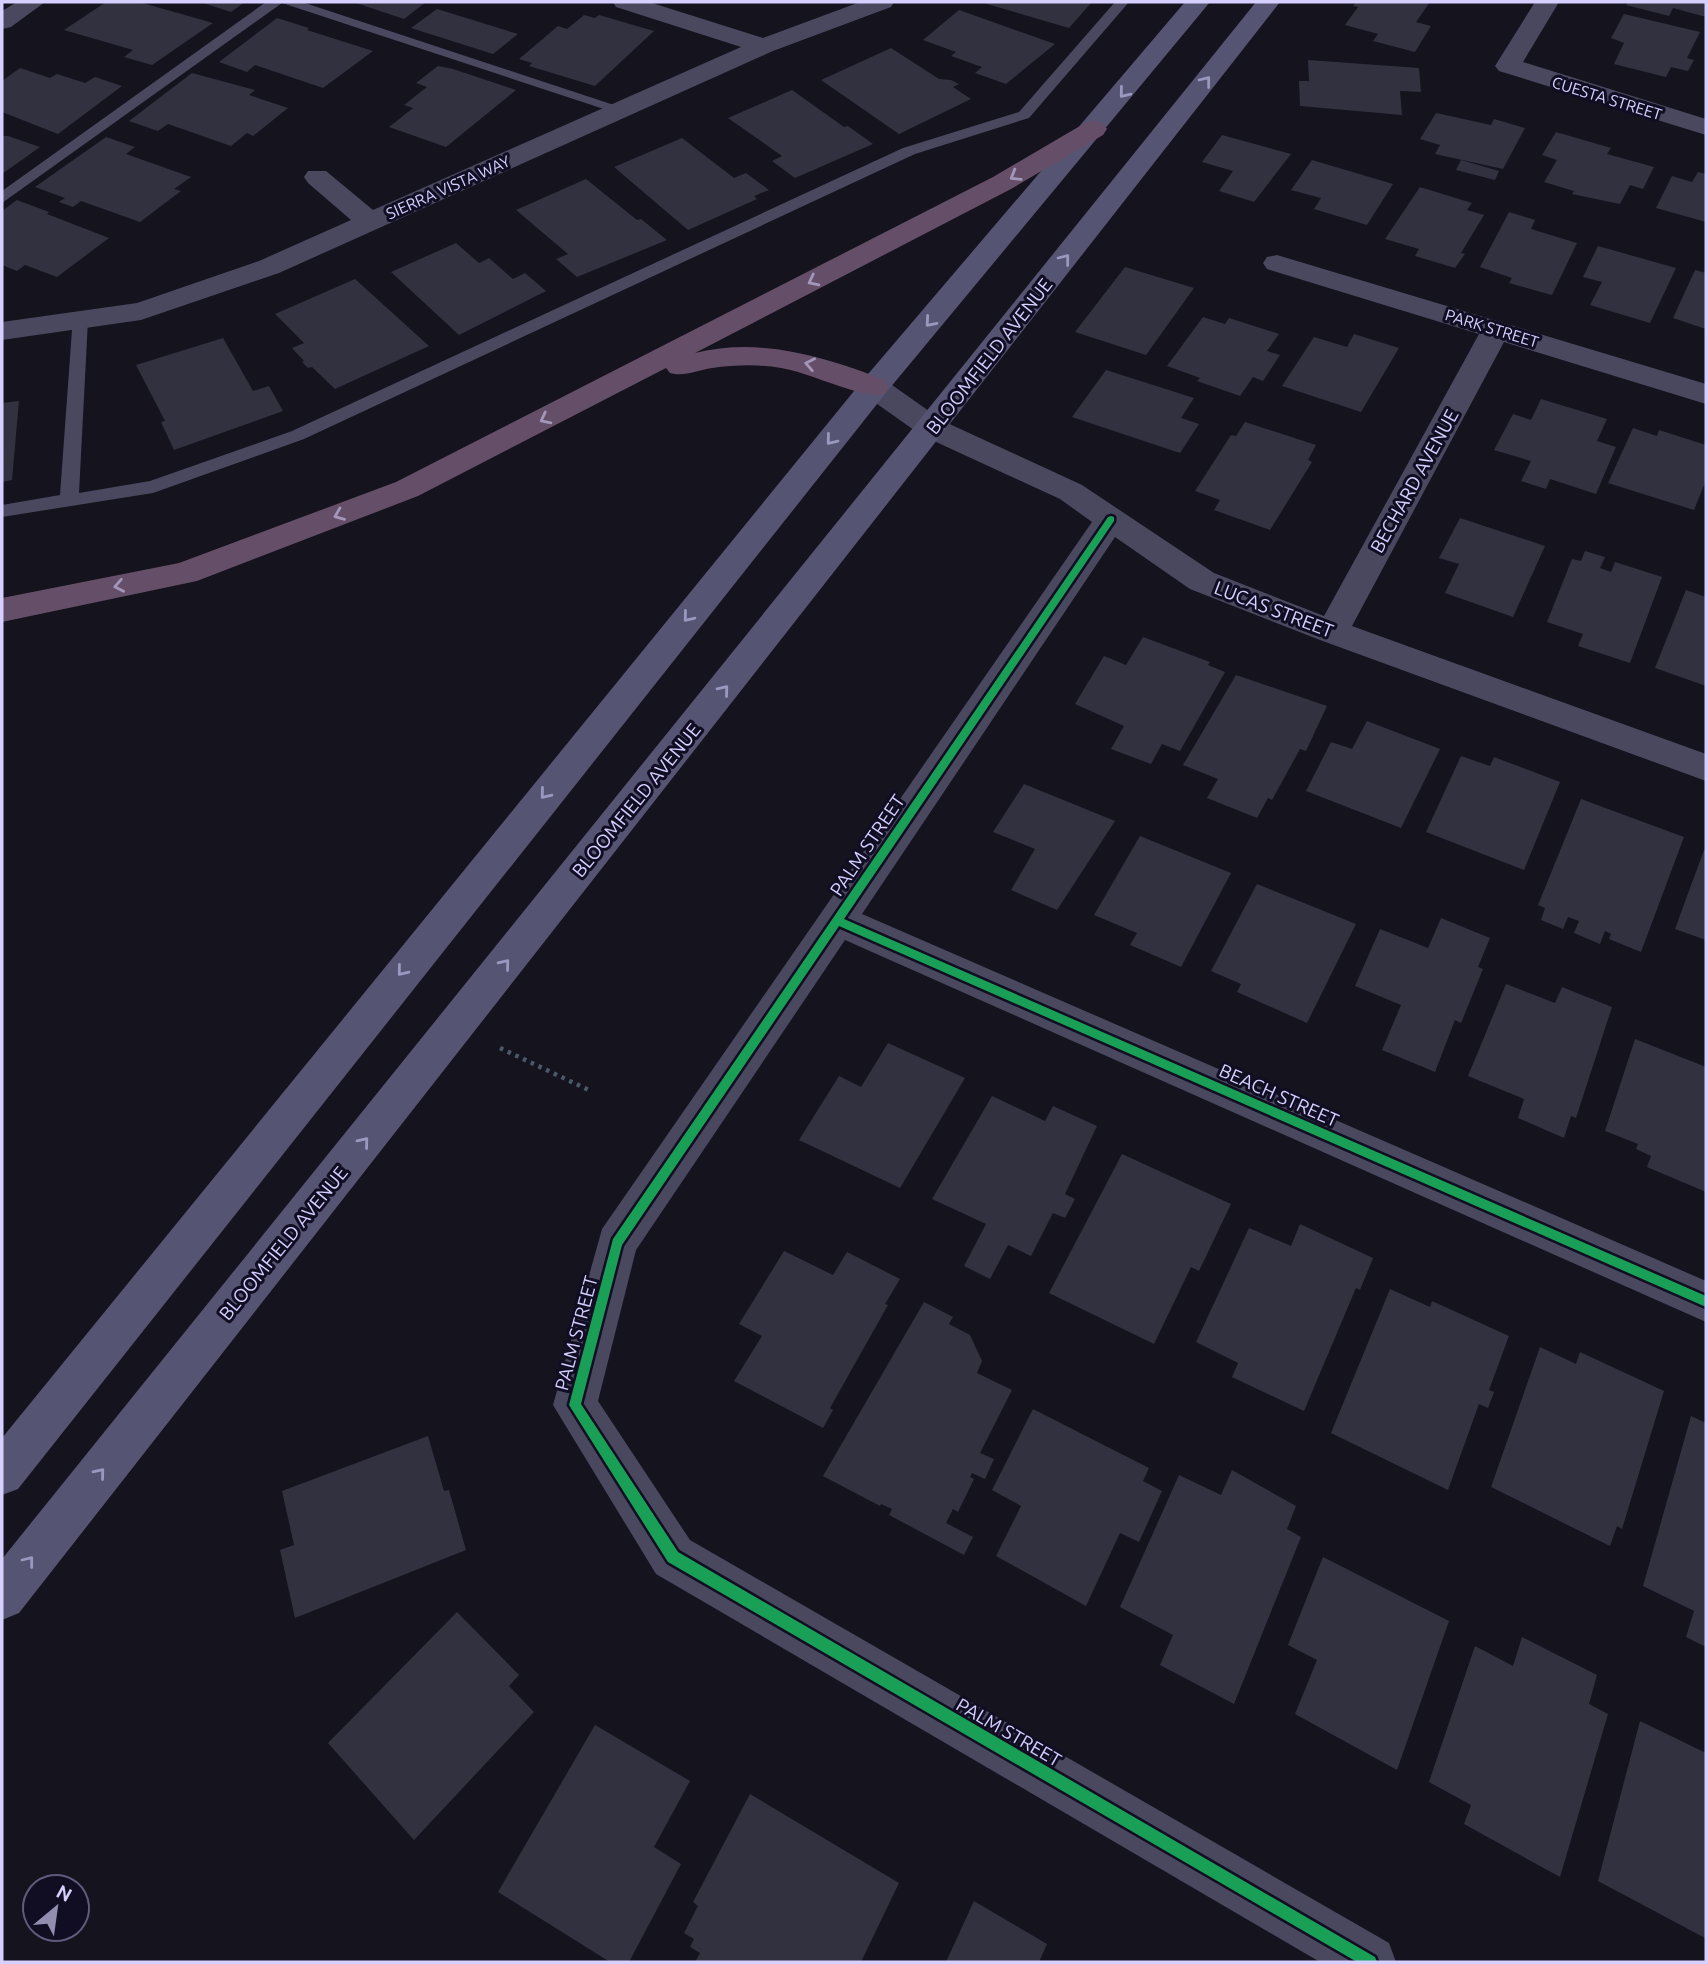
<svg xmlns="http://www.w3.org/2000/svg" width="1708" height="1964" font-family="Ubuntu,sans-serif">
  <rect width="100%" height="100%" fill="#14131e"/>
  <path fill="#323140" d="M 106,2 L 139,2 L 213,23 L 152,65 L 124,57 L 133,50 L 64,30 Z
    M 200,2 L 245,2 L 231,12 Z
    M 353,2 L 426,2 L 404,19 Z
    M 980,2 L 1092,2 L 1069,28 Z
    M 1356,2 L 1430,2 L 1416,22 L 1431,26 L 1415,52 L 1373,41 L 1378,34 L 1345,25 L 1358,7 L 1353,6 Z
    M 1628,2 L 1706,2 L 1706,17 L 1673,8 L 1669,16 L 1626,5 Z
    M 437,9 L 518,34 L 493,54 L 411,28 Z
    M 959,10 L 1055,44 L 1006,84 L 975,73 L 982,67 L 951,56 L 956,52 L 923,40 Z
    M 1624,14 L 1700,32 L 1687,58 L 1694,60 L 1688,71 L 1671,67 L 1666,77 L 1614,64 L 1624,43 L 1611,38 Z
    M 584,15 L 595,18 L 599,15 L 654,31 L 595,86 L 529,66 L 532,63 L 519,59 L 558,26 L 567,29 Z
    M 277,18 L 309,28 L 307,30 L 373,51 L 323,88 L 255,65 L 247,72 L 219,62 Z
    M 891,48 L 939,79 L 951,80 L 959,84 L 953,87 L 971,99 L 899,134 L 821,80 Z
    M 1308,60 L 1419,68 L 1421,92 L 1400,91 L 1402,115 L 1300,106 L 1299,81 L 1309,81 Z
    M 438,66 L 453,69 L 516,90 L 446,147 L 389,127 L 413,108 L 404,105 L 427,87 L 416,83 Z
    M 20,68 L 50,78 L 57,74 L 85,83 L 95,77 L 122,86 L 58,134 L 2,112 L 2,81 Z
    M 192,73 L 255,90 L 249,95 L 288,108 L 253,136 L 247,133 L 231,146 L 168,124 L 158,131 L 129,121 Z
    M 792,90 L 844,127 L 848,126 L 873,144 L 795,178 L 772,161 L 782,156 L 728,118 Z
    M 1436,113 L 1491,125 L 1494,119 L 1525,128 L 1503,169 L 1435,154 L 1440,145 L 1420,139 Z
    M 1556,132 L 1611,148 L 1607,154 L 1654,167 L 1643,189 L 1630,185 L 1620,204 L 1572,194 L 1574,191 L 1544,182 L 1557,160 L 1542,155 Z
    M 1222,135 L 1291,154 L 1254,202 L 1219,191 L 1233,171 L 1202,162 Z
    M 2,136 L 8,136 L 40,147 L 2,174 Z
    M 106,137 L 135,147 L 126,154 L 191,177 L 174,189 L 181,191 L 140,222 L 81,201 L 73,207 L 59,202 L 65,198 L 35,187 Z
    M 682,138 L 734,178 L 746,173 L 769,190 L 754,196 L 757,199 L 688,230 L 614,167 Z
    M 1312,160 L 1393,184 L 1367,225 L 1314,209 L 1321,198 L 1291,190 Z
    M 1461,160 L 1499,171 L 1495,180 L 1456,170 Z
    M 1698,172 L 1706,174 L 1706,222 L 1656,208 L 1672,176 L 1692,182 Z
    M 586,179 L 637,220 L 641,219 L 667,240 L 577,277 L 556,259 L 568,254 L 516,210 Z
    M 1420,187 L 1472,203 L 1467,210 L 1484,215 L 1461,253 L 1465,254 L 1455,268 L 1415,256 L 1419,249 L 1385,239 Z
    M 17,200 L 49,212 L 47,214 L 109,238 L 57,277 L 25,265 L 17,271 L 2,265 L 2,211 Z
    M 1509,212 L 1535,220 L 1531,229 L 1577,243 L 1552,295 L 1509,283 L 1512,278 L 1480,267 Z
    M 456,243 L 479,263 L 489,258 L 513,279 L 525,273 L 546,291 L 459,335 L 391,272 Z
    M 1598,246 L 1676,268 L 1650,323 L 1590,305 L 1602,282 L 1583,277 Z
    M 1125,267 L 1194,288 L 1146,355 L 1075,332 Z
    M 1695,270 L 1706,273 L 1706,329 L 1673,318 Z
    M 355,279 L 429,346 L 335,389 L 312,367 L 308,368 L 302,362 L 304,361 L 292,348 L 304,343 L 275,314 Z
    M 1203,317 L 1225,324 L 1229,318 L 1279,334 L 1267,351 L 1280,355 L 1263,381 L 1253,377 L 1240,396 L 1197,381 L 1200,378 L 1167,366 Z
    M 1354,334 L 1399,348 L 1361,412 L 1282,386 L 1314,337 L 1347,347 Z
    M 223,338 L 253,391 L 269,386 L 283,411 L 174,450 L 161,422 L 165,421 L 136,365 Z
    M 1106,370 L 1194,398 L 1181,418 L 1199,424 L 1180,453 L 1072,417 Z
    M 1541,399 L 1607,419 L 1597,441 L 1616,447 L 1596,494 L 1550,479 L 1546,489 L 1521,481 L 1531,461 L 1494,450 L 1513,414 L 1531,420 Z
    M 19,401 L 12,480 L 2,482 L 2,403 Z
    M 1245,422 L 1316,445 L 1308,460 L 1312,462 L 1270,530 L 1214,510 L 1220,500 L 1195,491 L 1231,435 L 1236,436 Z
    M 1633,428 L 1657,436 L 1659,430 L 1706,445 L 1706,480 L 1694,510 L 1608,483 Z
    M 1460,518 L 1545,546 L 1513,617 L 1445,593 L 1459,564 L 1439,558 Z
    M 1585,551 L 1605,557 L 1600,568 L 1611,572 L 1615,562 L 1662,577 L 1630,663 L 1578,646 L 1583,634 L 1547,622 L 1572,559 L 1581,561 Z
    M 1686,590 L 1706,597 L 1706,686 L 1655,668 Z
    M 1143,637 L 1210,662 L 1208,665 L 1225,672 L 1180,751 L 1162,744 L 1151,764 L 1111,749 L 1124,726 L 1075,704 L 1104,656 L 1126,665 Z
    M 1236,675 L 1327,706 L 1306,751 L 1300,749 L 1272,800 L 1268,798 L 1257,818 L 1207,798 L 1218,779 L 1183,765 Z
    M 1367,721 L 1440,749 L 1401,828 L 1306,791 L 1331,742 L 1352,749 Z
    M 1461,756 L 1490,766 L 1494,757 L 1560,782 L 1524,870 L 1426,832 Z
    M 1024,784 L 1115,821 L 1057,910 L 1011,890 L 1035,849 L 993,832 Z
    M 1581,799 L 1684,837 L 1641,952 L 1609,939 L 1611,934 L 1605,931 L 1600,944 L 1574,933 L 1579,921 L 1568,917 L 1563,929 L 1541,920 L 1545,908 L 1538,905 Z
    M 1140,836 L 1231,873 L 1181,967 L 1130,945 L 1137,933 L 1094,915 Z
    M 1704,850 L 1706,851 L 1706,940 L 1675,929 Z
    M 1257,884 L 1356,924 L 1307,1023 L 1237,992 L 1241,984 L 1211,971 Z
    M 1441,918 L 1490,938 L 1478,967 L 1483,969 L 1461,1023 L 1455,1020 L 1435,1072 L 1382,1050 L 1401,1005 L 1355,986 L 1380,929 L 1428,948 Z
    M 1506,984 L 1555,1003 L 1562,987 L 1612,1007 L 1576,1118 L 1571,1116 L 1564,1138 L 1518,1118 L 1524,1099 L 1468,1076 Z
    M 1635,1039 L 1706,1067 L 1706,1192 L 1647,1167 L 1651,1156 L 1636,1149 L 1638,1144 L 1605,1131 Z
    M 888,1043 L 965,1078 L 900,1188 L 799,1140 L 839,1076 L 861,1087 Z
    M 992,1096 L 1045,1121 L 1053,1106 L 1097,1126 L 1065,1194 L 1075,1199 L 1065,1218 L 1053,1213 L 1031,1256 L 1008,1245 L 990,1279 L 964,1266 L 986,1224 L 932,1199 Z
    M 1122,1154 L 1231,1204 L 1199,1271 L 1191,1267 L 1154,1344 L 1049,1293 Z
    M 1300,1224 L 1373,1258 L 1360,1290 L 1356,1288 L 1304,1411 L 1232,1377 L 1238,1363 L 1196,1342 L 1249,1228 L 1291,1246 Z
    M 784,1251 L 833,1275 L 847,1252 L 900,1279 L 885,1304 L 888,1305 L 830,1408 L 833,1410 L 823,1428 L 734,1381 L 762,1336 L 739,1324 Z
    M 1390,1289 L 1430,1307 L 1432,1301 L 1509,1336 L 1489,1390 L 1494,1392 L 1488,1408 L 1479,1404 L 1448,1490 L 1331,1433 Z
    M 924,1302 L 953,1317 L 949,1324 L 970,1335 L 982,1361 L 977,1373 L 1012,1390 L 980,1453 L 994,1459 L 985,1479 L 972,1473 L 970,1477 L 974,1479 L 958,1512 L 953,1509 L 946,1523 L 973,1537 L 964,1555 L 889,1515 L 892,1509 L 881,1504 L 880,1506 L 823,1476 Z
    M 1540,1347 L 1576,1364 L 1580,1352 L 1664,1391 L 1622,1529 L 1617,1526 L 1610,1546 L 1491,1487 Z
    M 1033,1409 L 1149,1468 L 1143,1481 L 1162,1491 L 1139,1542 L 1120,1533 L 1086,1606 L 996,1556 L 1021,1506 L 992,1490 Z
    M 1691,1416 L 1706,1423 L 1706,1647 L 1686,1637 L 1694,1611 L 1643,1586 Z
    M 428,1436 L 444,1491 L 449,1490 L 466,1550 L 295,1618 L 280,1550 L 294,1545 L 282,1491 Z
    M 1232,1470 L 1296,1506 L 1287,1529 L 1301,1537 L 1234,1704 L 1160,1665 L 1173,1635 L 1120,1607 L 1179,1475 L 1221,1495 Z
    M 1323,1557 L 1449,1621 L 1397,1770 L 1295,1714 L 1317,1660 L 1288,1645 Z
    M 457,1612 L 519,1675 L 509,1686 L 534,1712 L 414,1840 L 328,1743 Z
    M 1522,1637 L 1597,1675 L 1589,1704 L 1608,1714 L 1560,1877 L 1464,1824 L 1471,1805 L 1429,1782 L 1475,1646 L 1513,1666 Z
    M 1640,1721 L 1706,1753 L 1706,1944 L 1705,1938 L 1598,1881 Z
    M 595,1725 L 690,1781 L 654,1847 L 681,1864 L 629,1962 L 610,1962 L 498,1892 Z
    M 750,1794 L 899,1883 L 861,1962 L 695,1962 L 700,1953 L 690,1947 L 694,1939 L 684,1933 L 698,1906 L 693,1902 Z
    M 974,1901 L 1047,1944 L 1039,1962 L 946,1962 Z"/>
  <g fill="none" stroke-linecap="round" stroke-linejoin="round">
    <path stroke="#4a5a68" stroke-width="4.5" stroke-dasharray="3.5 5" stroke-linecap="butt" d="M 500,1048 L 591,1091"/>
    <path fill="#49485f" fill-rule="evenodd" d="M 266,2 L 302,2 L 629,110 L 626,113 L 616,113 L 282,3 L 2,203 L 2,191 Z
      M 1115,2 L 1129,2 L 1029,118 L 915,154 L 304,439 L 153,493 L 2,517 L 2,505 L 60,495 L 73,316 L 79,315 L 88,320 L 79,493 L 150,481 L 292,431 L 903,148 L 1019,112 Z"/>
    <path fill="#49485f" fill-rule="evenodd" d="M 17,2 L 45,2 L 11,27 L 2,29 L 2,11 Z
      M 613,2 L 649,2 L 763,38 L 860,2 L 894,2 L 891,7 L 773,51 L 279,273 L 141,320 L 2,340 L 2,322 L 137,303 L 259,261 L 351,220 L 308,183 L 304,177 L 308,171 L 326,171 L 373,210 L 741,47 L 616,7 Z
      M 1535,2 L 1559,2 L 1523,62 L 1706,119 L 1706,135 L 1499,71 L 1495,66 Z
      M 1277,255 L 1706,384 L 1706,404 L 1504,342 L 1352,626 L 1706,754 L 1706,781 L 1320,640 L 1190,589 L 1115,537 L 862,914 L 1706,1281 L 1706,1322 L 845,940 L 636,1250 L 598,1401 L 690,1540 L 1389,1943 L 1396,1962 L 1320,1962 L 656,1574 L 553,1405 L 602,1229 L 1092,522 L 1060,499 L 921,435 L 863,394 L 859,387 L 863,380 L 874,377 L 885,380 L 943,421 L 1082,485 L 1214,573 L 1324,616 L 1479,334 L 1267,269 L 1263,263 L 1267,257 Z"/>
    <path fill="#555472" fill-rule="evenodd" d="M 1185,2 L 1210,2 L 885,394 L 18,1489 L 2,1495 L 2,1438 L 863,380 Z
      M 1256,2 L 1280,2 L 19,1613 L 2,1620 L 2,1559 Z"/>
    <path fill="#654e68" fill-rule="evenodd" d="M 1094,121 L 1103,123 L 1107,129 L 1103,135 L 1011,189 L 695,353 C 760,337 823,356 885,380 L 889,387 L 885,394 C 863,400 809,372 781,368 C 758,364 735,365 712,368 C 697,370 685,377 670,373 L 666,368 L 418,496 L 197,581 L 2,622 L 2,598 L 179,563 L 396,482 L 993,177 L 1085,123 Z"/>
    <defs>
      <path id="cycleway" d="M 1111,516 L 1114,517 L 1114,521 L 844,919 L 1706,1296 L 1706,1307 L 839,926 L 622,1245 L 581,1404 L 678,1552 L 1375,1957 L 1377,1962 L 1357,1962 L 668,1562 L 569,1405 L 613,1239 L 1108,517 Z"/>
    </defs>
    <use href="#cycleway" stroke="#110e23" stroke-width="5"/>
    <use href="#cycleway" fill="#1a9f57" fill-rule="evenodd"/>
  </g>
  <defs><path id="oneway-chevron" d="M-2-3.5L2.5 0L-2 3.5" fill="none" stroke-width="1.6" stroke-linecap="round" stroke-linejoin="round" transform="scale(1.75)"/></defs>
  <g stroke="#9b98c0">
    <use href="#oneway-chevron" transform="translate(1206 81) rotate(-52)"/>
    <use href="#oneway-chevron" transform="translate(1124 93) rotate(129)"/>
    <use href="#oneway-chevron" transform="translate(1065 259) rotate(-52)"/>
    <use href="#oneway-chevron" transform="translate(930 322) rotate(131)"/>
    <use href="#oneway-chevron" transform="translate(831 440) rotate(129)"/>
    <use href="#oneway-chevron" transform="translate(688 617) rotate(129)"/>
    <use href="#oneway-chevron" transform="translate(724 690) rotate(-51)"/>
    <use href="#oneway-chevron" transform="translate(545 794) rotate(129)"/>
    <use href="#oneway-chevron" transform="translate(505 964) rotate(-51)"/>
    <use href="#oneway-chevron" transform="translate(402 971) rotate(129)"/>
    <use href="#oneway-chevron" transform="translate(364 1142) rotate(-51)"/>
    <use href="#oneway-chevron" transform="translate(100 1473) rotate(-51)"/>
    <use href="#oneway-chevron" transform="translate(29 1561) rotate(-52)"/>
  </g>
  <g stroke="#a396bb">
    <use href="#oneway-chevron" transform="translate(1015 176) rotate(149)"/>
    <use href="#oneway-chevron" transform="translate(813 281) rotate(153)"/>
    <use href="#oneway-chevron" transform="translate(810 364) rotate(-169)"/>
    <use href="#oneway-chevron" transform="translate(545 419) rotate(153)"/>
    <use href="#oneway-chevron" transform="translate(339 515) rotate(158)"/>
    <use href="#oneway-chevron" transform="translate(119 586) rotate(169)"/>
  </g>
  <g text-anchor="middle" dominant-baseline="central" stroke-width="6" stroke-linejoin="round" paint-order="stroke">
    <g font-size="16" fill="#d5d0ff" stroke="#110e23">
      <text transform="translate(1607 98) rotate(17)">CUESTA STREET</text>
      <text transform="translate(448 187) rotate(-24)">SIERRA VISTA WAY</text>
      <text transform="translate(1492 328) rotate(17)">PARK STREET</text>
    </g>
    <g font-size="19" fill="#d5d0ff" stroke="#110e23">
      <text transform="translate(989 356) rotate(-52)">BLOOMFIELD AVENUE</text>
      <text transform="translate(1414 481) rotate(-61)">BECHARD AVENUE</text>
      <text transform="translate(1274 609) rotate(21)">LUCAS STREET</text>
      <text transform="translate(636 800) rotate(-51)">BLOOMFIELD AVENUE</text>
      <text transform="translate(867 845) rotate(-56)">PALM STREET</text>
      <text transform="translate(1279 1095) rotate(24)">BEACH STREET</text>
      <text transform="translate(283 1243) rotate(-51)">BLOOMFIELD AVENUE</text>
      <text transform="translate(576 1333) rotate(-75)">PALM STREET</text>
      <text transform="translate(1009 1732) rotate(30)">PALM STREET</text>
    </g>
  </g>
  <rect width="1708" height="1964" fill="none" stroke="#d5d0ff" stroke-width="7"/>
  <g transform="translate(56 1908) rotate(29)"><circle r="33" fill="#110e23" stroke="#5f5c7b" stroke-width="2"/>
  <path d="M0-5L12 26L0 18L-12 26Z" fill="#918eb0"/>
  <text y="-10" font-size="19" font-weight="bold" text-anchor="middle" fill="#d5d0ff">N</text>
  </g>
</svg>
